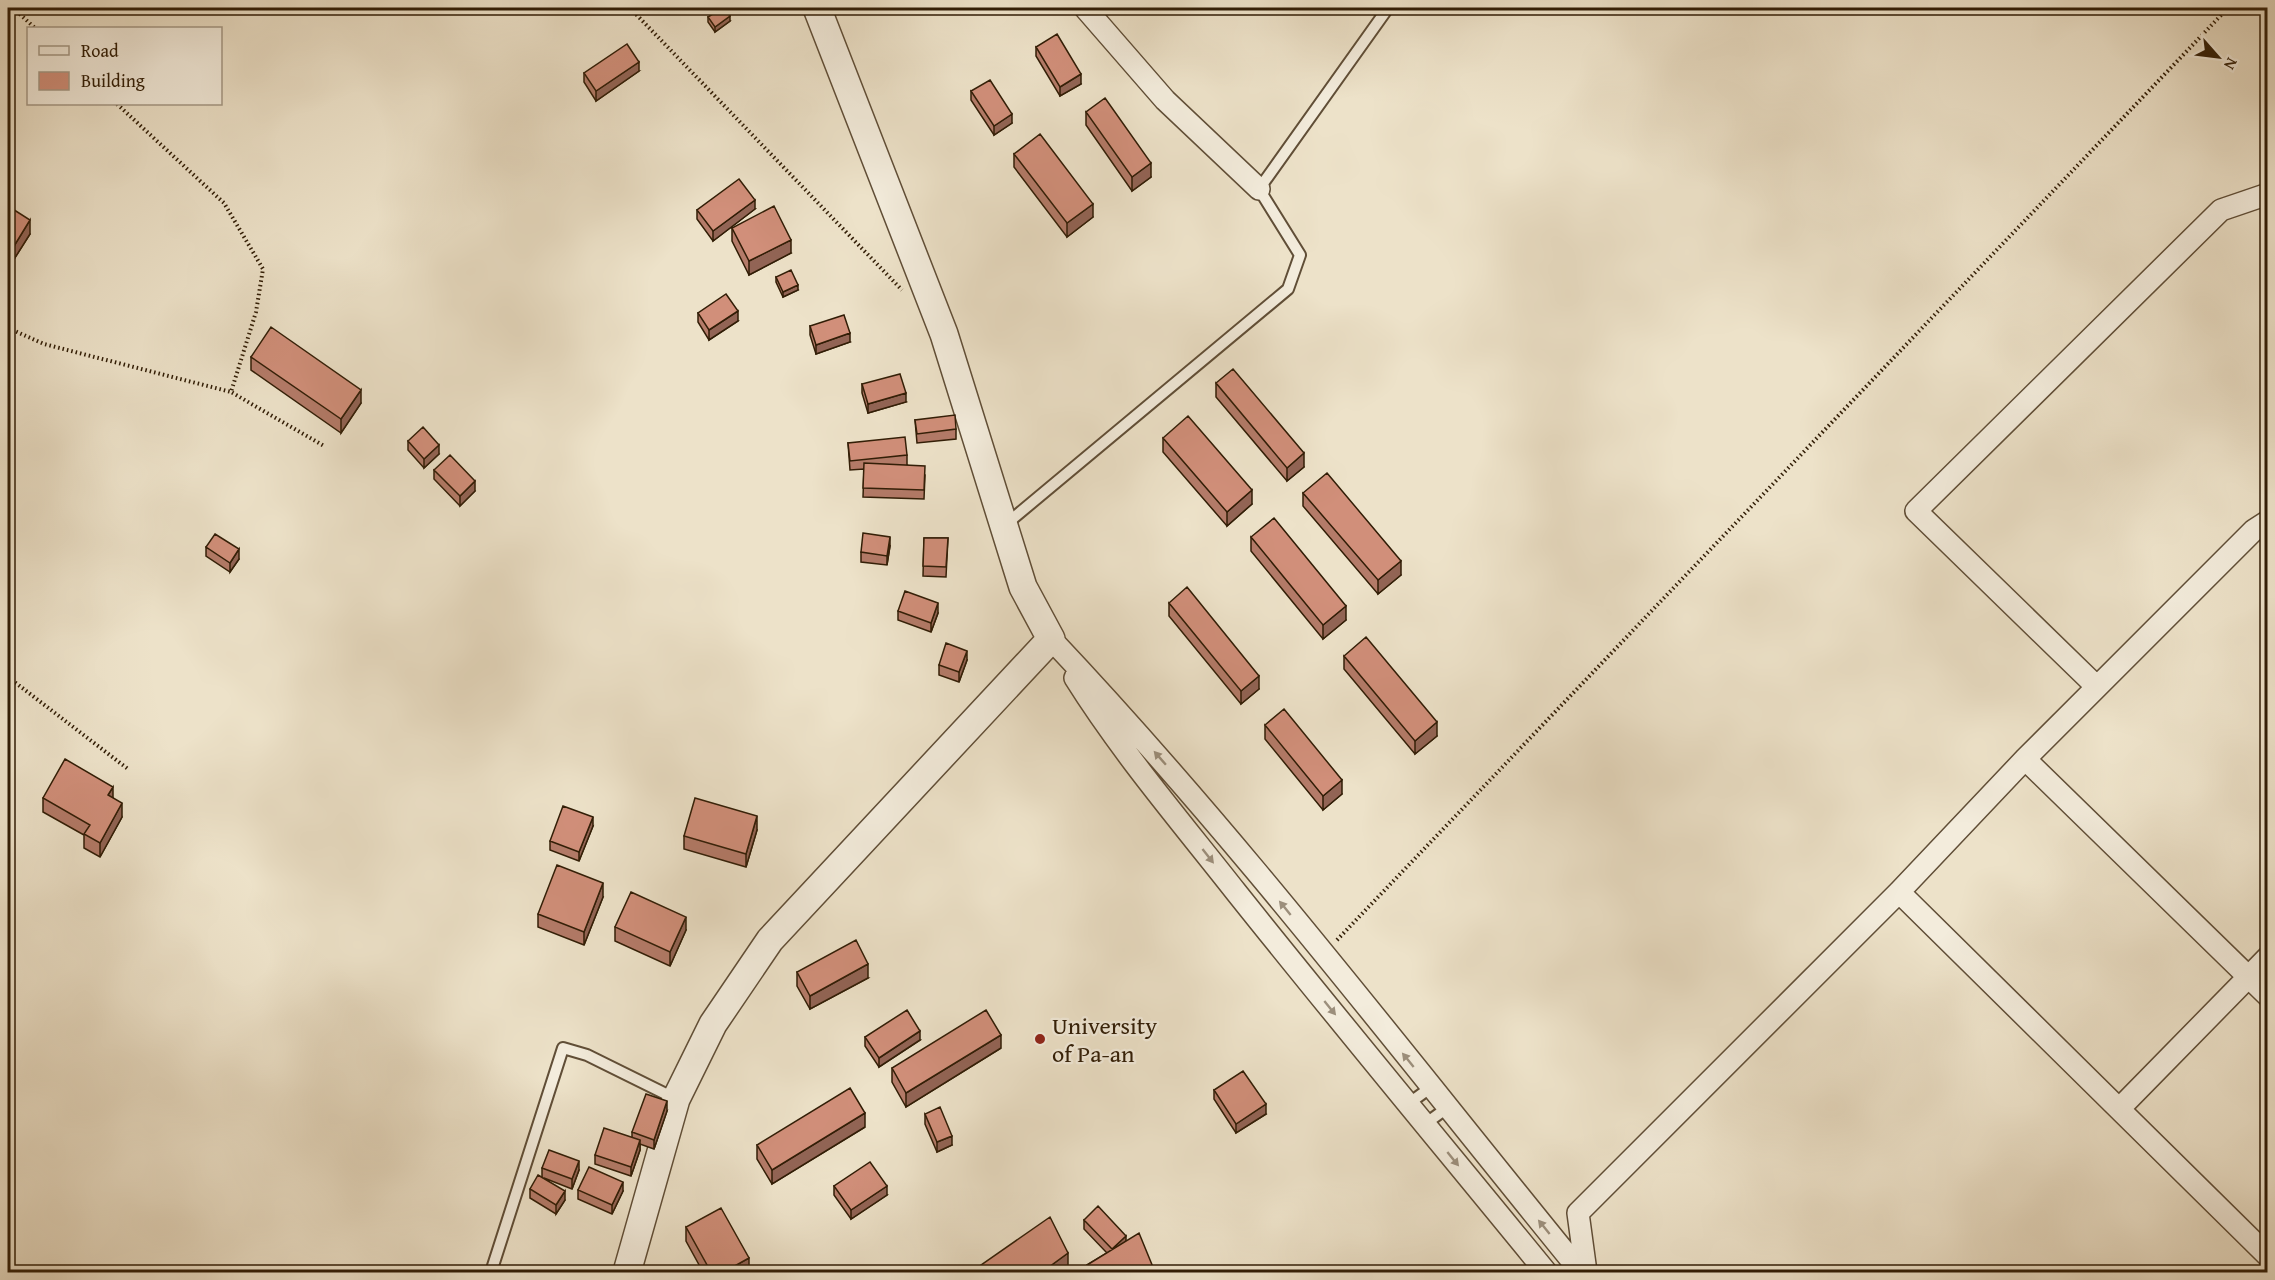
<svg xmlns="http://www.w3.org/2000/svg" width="2275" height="1280" font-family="'Gentium Book Plus',serif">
  <rect width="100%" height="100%" fill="#ede2c9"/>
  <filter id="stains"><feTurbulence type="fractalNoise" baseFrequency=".00333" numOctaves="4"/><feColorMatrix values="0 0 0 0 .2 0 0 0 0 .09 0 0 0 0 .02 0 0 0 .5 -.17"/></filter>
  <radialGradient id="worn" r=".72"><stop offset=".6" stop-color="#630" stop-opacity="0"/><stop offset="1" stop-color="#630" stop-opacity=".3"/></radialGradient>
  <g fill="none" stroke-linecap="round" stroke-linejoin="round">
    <defs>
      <path id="service" d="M 1005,525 L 1288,289 L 1300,255 L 1259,189 L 1388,8
        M 1408,1104 L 1430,1088
        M 1425,1124 L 1447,1108
        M 491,1272 L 563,1048 L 587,1055 L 676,1099"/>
      <path id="minor" d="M 1085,8 L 1165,100 L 1259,189
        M 1051,639 C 1240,839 1407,1059 1581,1272
        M 1075,678 C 1122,753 1181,822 1236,892 C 1338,1020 1443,1146 1546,1272
        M 2097,687 L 1916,511 L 2221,210 L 2268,194
        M 2025,759 L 2268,996
        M 1899,892 L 2268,1256
        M 2119,1109 L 2268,957
        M 1586,1272 L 1578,1213 L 1899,892 L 2025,759 L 2254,530 L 2268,521"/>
      <path id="tertiary" d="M 627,1272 L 676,1099 L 713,1024 L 770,940 L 1051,639 L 1023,587 L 944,334 L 817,8"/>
    </defs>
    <use href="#service" stroke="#604e37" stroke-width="14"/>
    <use href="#minor" stroke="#604e37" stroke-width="24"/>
    <use href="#tertiary" stroke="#604e37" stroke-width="30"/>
    <path stroke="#311d06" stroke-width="4" stroke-dasharray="1.5 3" stroke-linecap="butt" d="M 13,8 L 35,28
      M 630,8 L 902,290
      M 117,104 L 224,203 L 263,269 L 256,312 L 231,392 L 324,446
      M 8,328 L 44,344 L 231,392
      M 8,677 L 128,769
      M 1337,940 L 2228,8"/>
    <use href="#service" stroke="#f3ecdc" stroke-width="10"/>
    <use href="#minor" stroke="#f3ecdc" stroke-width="21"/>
    <use href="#tertiary" stroke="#f3ecdc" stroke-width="27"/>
  </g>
  <path fill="#b47b69" stroke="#311d06" stroke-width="1.5" d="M 708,17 L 730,21 L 715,32 L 708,22 Z
    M 1036,47 L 1081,84 L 1060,96 L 1036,56 Z
    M 639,71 L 596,101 L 584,82 L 584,73 Z
    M 971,91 L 1012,123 L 994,135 L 971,100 Z
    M 1086,112 L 1151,177 L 1132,191 L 1086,125 Z
    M 1014,154 L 1093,217 L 1067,237 L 1014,167 Z
    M 8,206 L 30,234 L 11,264 L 8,262 Z
    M 755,209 L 713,241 L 697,219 L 697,210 Z
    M 732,228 L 791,253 L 749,275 L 732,241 Z
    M 776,277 L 798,290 L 783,297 L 776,282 Z
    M 698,313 L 738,321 L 709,340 L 698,322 Z
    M 810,326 L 850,342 L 816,354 L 810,335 Z
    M 251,357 L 361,403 L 341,433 L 251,370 Z
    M 1216,383 L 1304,467 L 1287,481 L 1216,397 Z
    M 862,384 L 906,402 L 868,413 L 862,393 Z
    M 915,420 L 956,429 L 956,439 L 917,443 Z
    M 1163,438 L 1252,504 L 1227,526 L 1163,452 Z
    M 408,441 L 439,454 L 424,468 L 408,450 Z
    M 848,443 L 907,455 L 907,465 L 925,475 L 924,499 L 863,497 L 864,469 L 850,470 Z
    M 434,470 L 475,491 L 460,506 L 434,479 Z
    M 1303,493 L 1401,575 L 1378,594 L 1303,506 Z
    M 1251,537 L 1346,620 L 1323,639 L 1251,551 Z
    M 924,538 L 948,538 L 946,577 L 923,576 Z
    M 890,546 L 887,565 L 861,562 L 861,552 Z
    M 206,547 L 239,559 L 230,572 L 206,556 Z
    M 1169,603 L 1259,689 L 1241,704 L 1169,616 Z
    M 898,611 L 938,613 L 931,632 L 898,620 Z
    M 1344,656 L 1437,736 L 1415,754 L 1344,669 Z
    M 967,660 L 959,682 L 939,675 L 939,665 Z
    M 1265,725 L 1342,794 L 1323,810 L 1265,739 Z
    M 43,798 L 113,798 L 122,817 L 100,857 L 84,848 L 84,835 L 43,812 Z
    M 593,826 L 579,861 L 550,850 L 550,841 Z
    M 757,830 L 746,867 L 684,849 L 684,836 Z
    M 603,897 L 584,945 L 538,927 L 538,914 Z
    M 615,927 L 686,930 L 670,966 L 615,941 Z
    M 797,972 L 868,978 L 810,1009 L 797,986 Z
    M 865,1037 L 920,1040 L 879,1067 L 865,1046 Z
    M 1001,1048 L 906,1107 L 892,1082 L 892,1068 Z
    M 1214,1090 L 1266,1114 L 1236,1133 L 1214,1099 Z
    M 667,1111 L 654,1149 L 640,1144 L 640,1150 L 631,1176 L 595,1164 L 595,1155 L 632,1138 L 632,1132 Z
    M 925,1114 L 952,1145 L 937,1152 L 925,1124 Z
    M 865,1127 L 772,1184 L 757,1159 L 757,1145 Z
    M 542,1168 L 579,1170 L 572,1189 L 544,1178 L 565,1200 L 556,1214 L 530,1198 L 530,1189 L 542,1177 Z
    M 834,1186 L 887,1195 L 851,1219 L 834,1195 Z
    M 578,1190 L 623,1191 L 612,1214 L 578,1199 Z
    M 1084,1220 L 1126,1241 L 1155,1272 L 1087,1272 L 1087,1265 L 1107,1253 L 1084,1229 Z
    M 686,1227 L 749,1272 L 703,1272 L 686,1241 Z"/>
  <path fill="#926455" stroke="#311d06" stroke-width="1.5" d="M 730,16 L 730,21 L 715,32 L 715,27 Z
    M 639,62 L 639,71 L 596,101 L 596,91 Z
    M 1081,74 L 1081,84 L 1060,96 L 1060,87 Z
    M 1012,114 L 1012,123 L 994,135 L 994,126 Z
    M 1151,163 L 1151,177 L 1132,191 L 1132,177 Z
    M 755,200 L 755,209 L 713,241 L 713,231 Z
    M 1093,204 L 1093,217 L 1067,237 L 1067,223 Z
    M 30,220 L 30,234 L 11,264 L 11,251 Z
    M 791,240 L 791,253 L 749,275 L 749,261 Z
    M 798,285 L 798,290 L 783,297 L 783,292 Z
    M 738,311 L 738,321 L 709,340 L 709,330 Z
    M 850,333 L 850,342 L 816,354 L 816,345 Z
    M 361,390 L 361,403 L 341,433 L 341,419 Z
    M 906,393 L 906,402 L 868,413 L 868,404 Z
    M 439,445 L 439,454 L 424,468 L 424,459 Z
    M 1304,453 L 1304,467 L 1287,481 L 1287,468 Z
    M 475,481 L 475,491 L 460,506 L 460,496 Z
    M 1252,490 L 1252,504 L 1227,526 L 1227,512 Z
    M 890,537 L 890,546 L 887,565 L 887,556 Z
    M 239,549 L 239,559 L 230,572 L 230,563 Z
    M 1401,561 L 1401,575 L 1378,594 L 1378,580 Z
    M 938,603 L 938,613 L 931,632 L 931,623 Z
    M 1346,606 L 1346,620 L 1323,639 L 1323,625 Z
    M 967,651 L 967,660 L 959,682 L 959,672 Z
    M 1259,676 L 1259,689 L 1241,704 L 1241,691 Z
    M 1437,722 L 1437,736 L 1415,754 L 1415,741 Z
    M 1342,780 L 1342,794 L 1323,810 L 1323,796 Z
    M 113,787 L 113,801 L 108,795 Z
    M 122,803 L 122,817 L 100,857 L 100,843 Z
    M 757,816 L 757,830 L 746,867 L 746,854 Z
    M 593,817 L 593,826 L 579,861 L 579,852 Z
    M 603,883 L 603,897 L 584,945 L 584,932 Z
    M 686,917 L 686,930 L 670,966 L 670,952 Z
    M 868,964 L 868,978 L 810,1009 L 810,996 Z
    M 920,1031 L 920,1040 L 879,1067 L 879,1058 Z
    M 1001,1035 L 1001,1048 L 906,1107 L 906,1093 Z
    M 667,1101 L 667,1111 L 654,1149 L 654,1140 Z
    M 1266,1104 L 1266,1114 L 1236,1133 L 1236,1124 Z
    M 865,1113 L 865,1127 L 772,1184 L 772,1170 Z
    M 952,1136 L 952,1145 L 937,1152 L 937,1142 Z
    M 640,1140 L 640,1150 L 631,1176 L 631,1167 Z
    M 579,1161 L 579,1170 L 572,1189 L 572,1179 Z
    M 623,1182 L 623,1191 L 612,1214 L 612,1205 Z
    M 887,1186 L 887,1195 L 851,1219 L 851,1210 Z
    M 565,1191 L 565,1200 L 556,1214 L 556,1205 Z
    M 1126,1236 L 1126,1245 L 1112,1249 Z
    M 1068,1253 L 1068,1271 L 1067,1272 L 1042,1272 Z
    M 749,1258 L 749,1272 L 724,1272 Z"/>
  <path fill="#d18f7a" stroke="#311d06" stroke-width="1.5" d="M 722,8 L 725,8 L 730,16 L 715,27 L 708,17 Z
    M 1057,34 L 1081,74 L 1060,87 L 1036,47 Z
    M 627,44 L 639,62 L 596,91 L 584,73 Z
    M 990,80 L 1012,114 L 994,126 L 971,91 Z
    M 1105,98 L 1151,163 L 1132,177 L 1086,112 Z
    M 1040,134 L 1093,204 L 1067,223 L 1014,154 Z
    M 739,179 L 755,200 L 713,231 L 697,210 Z
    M 8,206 L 30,220 L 11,251 L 8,249 Z
    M 774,206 L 791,240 L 749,261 L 732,228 Z
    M 791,270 L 798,285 L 783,292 L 776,277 Z
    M 726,294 L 738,311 L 709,330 L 698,313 Z
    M 844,315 L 850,333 L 816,345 L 810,326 Z
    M 271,327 L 361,390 L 341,419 L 251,357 Z
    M 1233,369 L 1304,453 L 1287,468 L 1216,383 Z
    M 900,374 L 906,393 L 868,404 L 862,384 Z
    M 955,415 L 956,429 L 917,434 L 915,420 Z
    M 1188,416 L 1252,490 L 1227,512 L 1163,438 Z
    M 423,427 L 439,445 L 424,459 L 408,441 Z
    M 905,437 L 907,455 L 850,461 L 848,443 Z
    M 450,455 L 475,481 L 460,496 L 434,470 Z
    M 864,463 L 925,466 L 924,490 L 863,488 Z
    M 1327,473 L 1401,561 L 1378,580 L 1303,493 Z
    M 1274,518 L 1346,606 L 1323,625 L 1251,537 Z
    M 863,533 L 890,537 L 887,556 L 861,552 Z
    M 215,534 L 239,549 L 230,563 L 206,547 Z
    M 924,538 L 948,538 L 946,567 L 923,566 Z
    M 1187,587 L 1259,676 L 1241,691 L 1169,603 Z
    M 905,591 L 938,603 L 931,623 L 898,611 Z
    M 1366,637 L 1437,722 L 1415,741 L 1344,656 Z
    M 946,643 L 967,651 L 959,672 L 939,665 Z
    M 1284,709 L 1342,780 L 1323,796 L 1265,725 Z
    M 65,759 L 113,787 L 108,795 L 122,803 L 100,843 L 84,834 L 90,825 L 43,798 Z
    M 695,798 L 757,816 L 746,854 L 684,836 Z
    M 563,806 L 593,817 L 579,852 L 550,841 Z
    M 557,865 L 603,883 L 584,932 L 538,914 Z
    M 631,892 L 686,917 L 670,952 L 615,927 Z
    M 856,940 L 868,964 L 810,996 L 797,972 Z
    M 907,1010 L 920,1031 L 879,1058 L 865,1037 Z
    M 986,1010 L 1001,1035 L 906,1093 L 892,1068 Z
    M 1243,1071 L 1266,1104 L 1236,1124 L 1214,1090 Z
    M 850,1088 L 865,1113 L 772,1170 L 757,1145 Z
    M 646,1094 L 667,1101 L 654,1140 L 632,1132 Z
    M 940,1107 L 952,1136 L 937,1142 L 925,1114 Z
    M 604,1128 L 640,1140 L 631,1167 L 595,1155 Z
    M 549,1150 L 579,1161 L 572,1179 L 542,1168 Z
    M 870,1162 L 887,1186 L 851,1210 L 834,1186 Z
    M 589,1167 L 623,1182 L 612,1205 L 578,1190 Z
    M 538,1175 L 565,1191 L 556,1205 L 530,1189 Z
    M 1098,1206 L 1126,1236 L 1112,1249 L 1084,1220 Z
    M 721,1208 L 749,1258 L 724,1272 L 711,1272 L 686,1227 Z
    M 1050,1217 L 1068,1253 L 1042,1272 L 971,1272 Z
    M 1139,1233 L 1155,1272 L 1093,1272 L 1087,1265 Z"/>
  <defs><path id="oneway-solid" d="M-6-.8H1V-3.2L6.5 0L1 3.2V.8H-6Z" transform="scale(1.5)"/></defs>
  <g fill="#9c8f7c">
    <use href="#oneway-solid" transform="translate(1160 758) rotate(-131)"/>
    <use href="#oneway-solid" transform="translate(1208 856) rotate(52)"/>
    <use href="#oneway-solid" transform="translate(1285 908) rotate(-129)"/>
    <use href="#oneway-solid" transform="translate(1330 1008) rotate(51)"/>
    <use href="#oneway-solid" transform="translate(1408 1060) rotate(-129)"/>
    <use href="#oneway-solid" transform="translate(1453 1159) rotate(51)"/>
    <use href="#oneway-solid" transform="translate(1544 1227) rotate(-129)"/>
  </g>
  <circle fill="#8f2418" stroke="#f3ecdc" stroke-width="2" cx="1040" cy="1039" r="6"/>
  <g text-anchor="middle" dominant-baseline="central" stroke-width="4.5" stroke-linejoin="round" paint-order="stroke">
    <g font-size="24" fill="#311d06" stroke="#f3ecdc" text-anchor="start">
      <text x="1052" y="1025">University<tspan x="1052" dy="28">of Pa-an</tspan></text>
    </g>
  </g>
  <rect width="2275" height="1280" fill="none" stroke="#ede2c9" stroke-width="30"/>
  <rect x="9" y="9" width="2257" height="1262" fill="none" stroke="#311d06" stroke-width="3"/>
  <rect x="15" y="15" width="2245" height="1250" fill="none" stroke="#311d06" stroke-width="1.5"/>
  <rect x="27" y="27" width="195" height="78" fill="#f3ecdc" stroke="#a59986" stroke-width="1.5"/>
  <rect x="39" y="46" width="30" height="9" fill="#f3ecdc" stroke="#a59986" stroke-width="1.5"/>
  <text x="81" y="57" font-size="18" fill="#311d06">Road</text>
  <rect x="39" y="72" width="30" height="18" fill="#d18f7a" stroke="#a59986" stroke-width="1.5"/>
  <text x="81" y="87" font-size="18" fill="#311d06">Building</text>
  <g transform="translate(2218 57) rotate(118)" stroke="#f3ecdc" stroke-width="4.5" paint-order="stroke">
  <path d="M0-4.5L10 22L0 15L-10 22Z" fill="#311d06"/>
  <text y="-9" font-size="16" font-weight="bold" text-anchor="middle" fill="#311d06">N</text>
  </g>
  <rect width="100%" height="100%" filter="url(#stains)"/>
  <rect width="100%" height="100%" fill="url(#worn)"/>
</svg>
